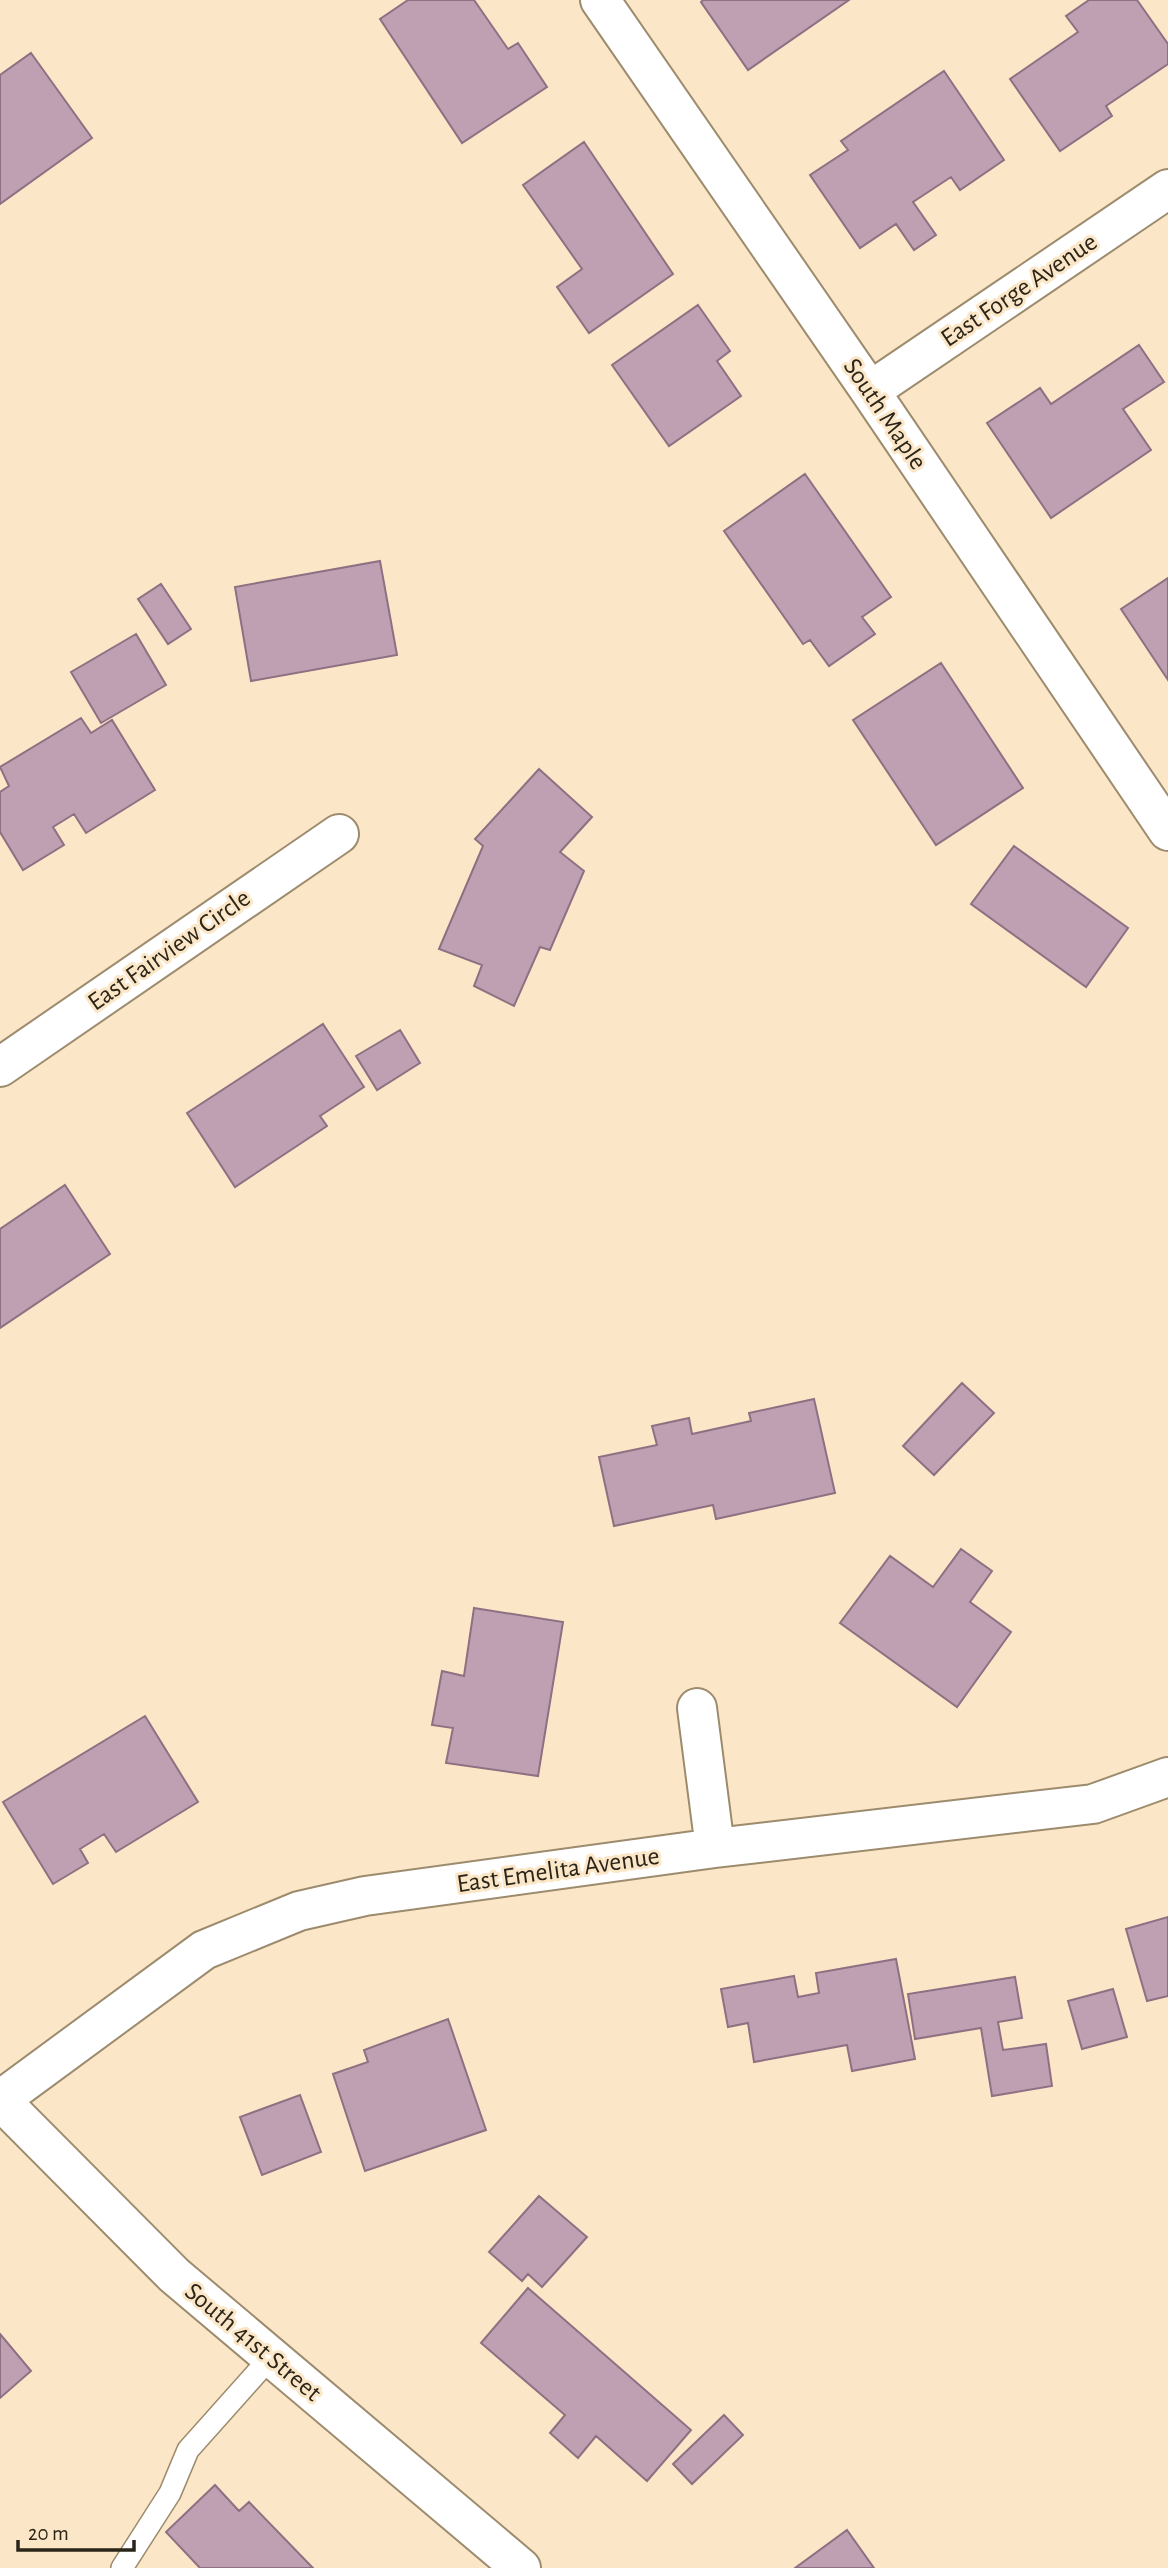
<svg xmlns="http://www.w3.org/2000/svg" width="1168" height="2568" font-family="'Alegreya Sans',sans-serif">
  <rect width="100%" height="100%" fill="#fbe7c8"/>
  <path fill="#bea0b2" stroke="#8e7082" stroke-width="2" d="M 408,0 L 474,0 L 508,49 L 518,43 L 547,87 L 462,143 L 380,19 Z
    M 703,0 L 849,0 L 748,70 L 701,2 Z
    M 1089,0 L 1137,0 L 1168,44 L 1168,64 L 1106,106 L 1112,116 L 1060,151 L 1010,79 L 1078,32 L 1066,16 Z
    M 31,53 L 92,138 L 0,204 L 0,75 Z
    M 944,71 L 1004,160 L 960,190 L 951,177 L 913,202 L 936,235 L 914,250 L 896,224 L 860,248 L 810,175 L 848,150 L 841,141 Z
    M 584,142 L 673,274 L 589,333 L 557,287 L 582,269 L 523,185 Z
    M 698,305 L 730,351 L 717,361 L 741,396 L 669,446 L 612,365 Z
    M 1139,345 L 1164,382 L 1123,409 L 1151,450 L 1051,518 L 987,423 L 1040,388 L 1051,404 Z
    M 805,474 L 891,597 L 862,617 L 875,634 L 829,666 L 810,640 L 803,644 L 724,531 Z
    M 380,561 L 397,655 L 251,681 L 235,587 Z
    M 1168,578 L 1168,680 L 1121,609 Z
    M 161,584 L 191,629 L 168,644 L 138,599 Z
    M 136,634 L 166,685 L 101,723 L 71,672 Z
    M 941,663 L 1023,788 L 936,845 L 853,720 Z
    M 81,718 L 91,733 L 112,720 L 155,790 L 86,833 L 74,814 L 53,827 L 64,845 L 23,870 L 0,832 L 0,792 L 9,786 L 0,767 Z
    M 539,769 L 592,817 L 560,852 L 584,871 L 550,950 L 540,947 L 514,1006 L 474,986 L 482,965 L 439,949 L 483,846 L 475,839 Z
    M 1014,846 L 1128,928 L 1086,987 L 971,904 Z
    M 323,1024 L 364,1087 L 320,1116 L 327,1126 L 235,1187 L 187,1113 Z
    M 400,1030 L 420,1063 L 377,1090 L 356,1056 Z
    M 65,1185 L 110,1254 L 0,1328 L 0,1229 Z
    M 962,1383 L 994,1413 L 934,1475 L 903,1446 Z
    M 814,1399 L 835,1493 L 716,1519 L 713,1505 L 614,1526 L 599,1457 L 657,1445 L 652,1426 L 689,1418 L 692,1434 L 751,1421 L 749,1413 Z
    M 961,1549 L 992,1571 L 970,1602 L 1011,1632 L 957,1707 L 840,1623 L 890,1556 L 933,1587 Z
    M 474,1608 L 563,1622 L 538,1776 L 446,1763 L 453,1728 L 432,1725 L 442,1671 L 464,1676 Z
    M 145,1716 L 198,1802 L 116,1852 L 104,1834 L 80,1849 L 88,1863 L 53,1884 L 3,1802 Z
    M 1168,1917 L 1168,1996 L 1147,2001 L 1126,1929 Z
    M 896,1959 L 915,2059 L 852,2071 L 847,2045 L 754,2062 L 748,2023 L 728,2027 L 721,1989 L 794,1976 L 798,1997 L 819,1993 L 816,1973 Z
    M 1015,1977 L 1022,2018 L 998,2022 L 1003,2050 L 1046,2044 L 1052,2086 L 992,2096 L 981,2028 L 915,2039 L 908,1994 Z
    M 1113,1989 L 1127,2037 L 1082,2049 L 1068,2001 Z
    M 448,2019 L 486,2130 L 365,2171 L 333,2074 L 368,2062 L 364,2050 Z
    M 300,2095 L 321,2152 L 262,2175 L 240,2117 Z
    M 539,2196 L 587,2237 L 542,2287 L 528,2274 L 522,2281 L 489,2252 Z
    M 528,2288 L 691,2430 L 647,2481 L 596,2436 L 578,2458 L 550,2433 L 565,2415 L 481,2343 Z
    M 0,2334 L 31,2371 L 0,2398 Z
    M 724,2415 L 743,2435 L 692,2484 L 673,2464 Z
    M 215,2485 L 239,2511 L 249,2502 L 313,2568 L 200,2568 L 166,2532 Z
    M 847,2530 L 874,2568 L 795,2568 Z"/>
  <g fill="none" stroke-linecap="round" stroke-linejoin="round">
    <defs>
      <path id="service" d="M 122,2568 L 170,2493 L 188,2450 L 271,2357"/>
      <path id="minor" d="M 600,0 L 870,391 L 1168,831
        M 870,391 L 1168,189
        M 0,1067 L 339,834
        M 697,1708 L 715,1848
        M 0,2100 L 204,1950 L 299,1911 L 365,1896 L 715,1848 L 1093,1804 L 1168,1777
        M 0,2100 L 174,2275 L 521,2568"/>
    </defs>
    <use href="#service" stroke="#9d8b6e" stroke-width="24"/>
    <use href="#minor" stroke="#9d8b6e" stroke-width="42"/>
    <use href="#service" stroke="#fff" stroke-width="21"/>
    <use href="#minor" stroke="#fff" stroke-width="38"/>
  </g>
  <g text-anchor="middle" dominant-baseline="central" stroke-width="6" stroke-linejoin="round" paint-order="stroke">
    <g font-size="26" fill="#2b2418" stroke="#fbe7c8">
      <text transform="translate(1019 290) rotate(-34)">East Forge Avenue</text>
      <text transform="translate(885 414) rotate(56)">South Maple</text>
      <text transform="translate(169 950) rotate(-35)">East Fairview Circle</text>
      <text transform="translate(558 1870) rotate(-8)">East Emelita Avenue</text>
      <text transform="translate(253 2342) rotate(40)">South 41st Street</text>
    </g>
  </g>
  <path d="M18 2540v10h116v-10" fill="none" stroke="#2b2418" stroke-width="3.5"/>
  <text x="28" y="2540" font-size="21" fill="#2b2418" stroke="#fbe7c8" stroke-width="5" paint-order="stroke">20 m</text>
</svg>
